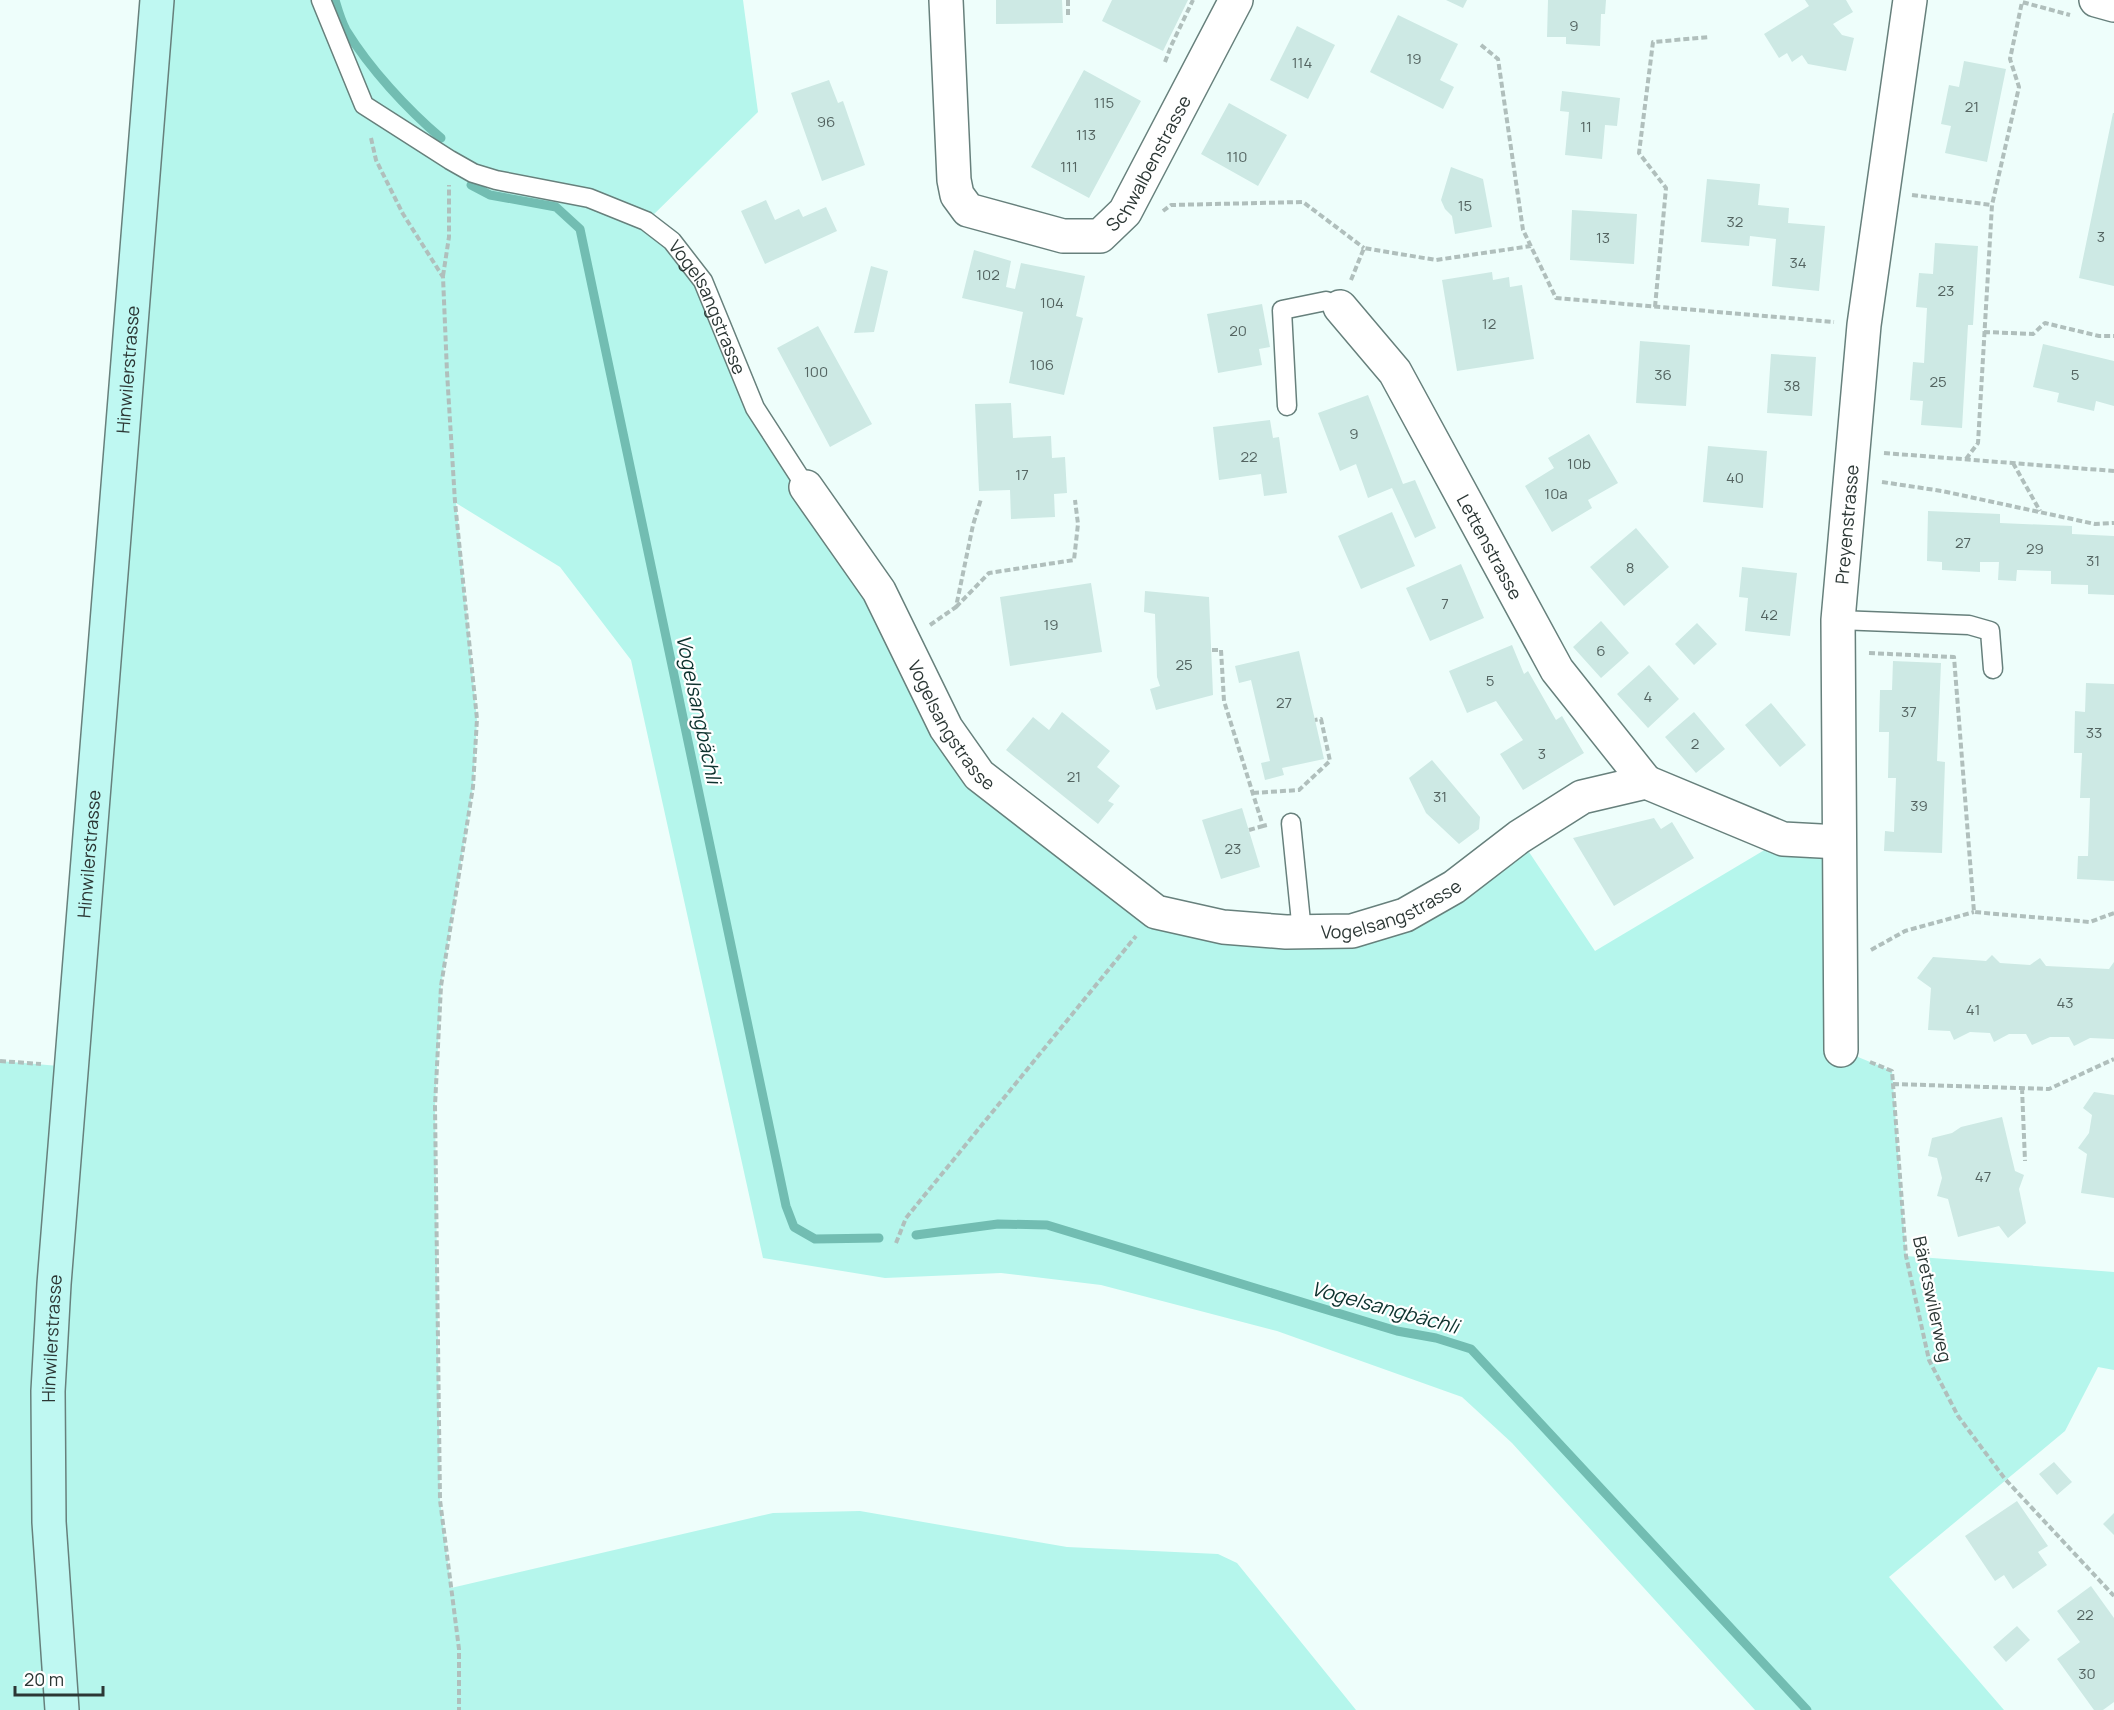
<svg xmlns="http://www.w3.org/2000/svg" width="2114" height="1710" font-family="Manrope,sans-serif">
  <rect width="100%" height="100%" fill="#eefefb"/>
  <path fill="#b5f6ec" d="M 157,0 L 743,0 L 758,112 L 647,221 L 703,281 L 755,408 L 946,728 L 1156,912 L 1352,931 L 1519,837 L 1595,951 L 1783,839 L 1839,842 L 1841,1050 L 1892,1071 L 1906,1256 L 2114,1272 L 2114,1370 L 2098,1367 L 2065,1431 L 1889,1577 L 2004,1710 L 1755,1710 L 1512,1443 L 1462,1397 L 1277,1331 L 1101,1285 L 1001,1273 L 885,1278 L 763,1258 L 631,660 L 560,567 L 456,503 L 477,720 L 473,787 L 441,986 L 435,1106 L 440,1500 L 451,1588 L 773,1513 L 860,1511 L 1067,1547 L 1218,1554 L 1237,1563 L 1356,1710 L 0,1710 L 0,1061 L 71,1067 Z"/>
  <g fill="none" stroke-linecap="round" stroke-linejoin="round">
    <path stroke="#72bdb2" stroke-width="9" d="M 335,0 C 338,10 341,21 346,30 C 370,69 407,109 441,138
      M 471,185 L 490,195 L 556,207 L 580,229 L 786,1206 L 794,1227 L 815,1239 L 879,1238
      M 916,1235 L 998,1224 L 1047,1225 L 1397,1331 L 1436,1338 L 1471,1349 L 1807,1710"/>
  </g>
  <path fill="#cde9e4" d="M 996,0 L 1062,0 L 1063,23 L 996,24 Z
    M 1112,0 L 1188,0 L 1163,51 L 1102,21 Z
    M 1446,0 L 1467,0 L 1463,8 Z
    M 1548,0 L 1606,0 L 1605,14 L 1601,14 L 1600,46 L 1566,44 L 1566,37 L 1547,37 Z
    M 1805,0 L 1846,0 L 1853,12 L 1833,24 L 1842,35 L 1854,38 L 1846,71 L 1808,64 L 1802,55 L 1792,62 L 1787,53 L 1779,58 L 1764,34 L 1809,6 Z
    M 1398,15 L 1458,44 L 1440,80 L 1454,87 L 1443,109 L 1370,72 Z
    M 1297,26 L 1335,45 L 1308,99 L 1270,80 Z
    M 1964,61 L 2006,69 L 1987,162 L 1945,153 L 1951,126 L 1941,124 L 1949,85 L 1959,87 Z
    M 1084,70 L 1141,101 L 1089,198 L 1031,167 Z
    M 829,80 L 838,103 L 843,101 L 865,165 L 822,181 L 791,93 Z
    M 1562,91 L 1620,98 L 1617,126 L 1605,125 L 1602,159 L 1565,155 L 1569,112 L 1560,111 Z
    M 1229,103 L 1287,135 L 1258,186 L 1201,154 Z
    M 2113,113 L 2114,113 L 2114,286 L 2079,278 Z
    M 1451,167 L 1483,179 L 1492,227 L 1455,234 L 1452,216 L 1445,209 L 1441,200 Z
    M 1707,179 L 1760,184 L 1758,205 L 1789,208 L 1788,223 L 1825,226 L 1819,291 L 1772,286 L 1776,239 L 1750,236 L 1749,246 L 1701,242 Z
    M 766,200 L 775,220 L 799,209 L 803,217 L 826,207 L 837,231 L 765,264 L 741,211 Z
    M 1572,210 L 1637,214 L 1634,264 L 1570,260 Z
    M 1935,243 L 1978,246 L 1973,325 L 1968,325 L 1962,428 L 1921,425 L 1923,401 L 1910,400 L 1913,362 L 1924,363 L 1927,308 L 1916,307 L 1919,273 L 1933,274 Z
    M 974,250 L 1011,261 L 1006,287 L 1015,289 L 1021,263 L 1085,276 L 1076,316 L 1083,318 L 1064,395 L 1009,383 L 1023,312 L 962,298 Z
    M 871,266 L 888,271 L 874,332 L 854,333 Z
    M 1492,272 L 1493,280 L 1509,277 L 1510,287 L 1522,285 L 1534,359 L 1457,371 L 1442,280 Z
    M 1262,304 L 1270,347 L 1259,349 L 1262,365 L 1218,373 L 1207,314 Z
    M 818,326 L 872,424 L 830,447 L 777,348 Z
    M 1640,341 L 1690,345 L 1686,406 L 1636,403 Z
    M 2043,344 L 2114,361 L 2114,406 L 2096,401 L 2094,411 L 2057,402 L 2059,393 L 2033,387 Z
    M 1771,354 L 1816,357 L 1812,416 L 1767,413 Z
    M 1368,395 L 1403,484 L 1415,480 L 1436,528 L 1415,538 L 1392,488 L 1368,498 L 1356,464 L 1340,471 L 1318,413 Z
    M 1011,403 L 1013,438 L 1051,436 L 1052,458 L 1065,457 L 1067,493 L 1054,494 L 1055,517 L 1011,519 L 1010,490 L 979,491 L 975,404 Z
    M 1270,420 L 1273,438 L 1279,437 L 1287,493 L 1264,496 L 1261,474 L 1219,480 L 1213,427 Z
    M 1589,434 L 1618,483 L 1588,500 L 1592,508 L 1552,532 L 1525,486 L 1554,468 L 1548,458 Z
    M 1708,446 L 1767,451 L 1763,508 L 1703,502 Z
    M 1928,511 L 2000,514 L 2000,523 L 2072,526 L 2072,534 L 2114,536 L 2114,595 L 2088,594 L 2088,585 L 2051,584 L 2051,571 L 2017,570 L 2016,581 L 1998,580 L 1999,562 L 1980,562 L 1980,572 L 1942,570 L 1942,562 L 1927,561 Z
    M 1392,512 L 1415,566 L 1361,589 L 1338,536 Z
    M 1636,528 L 1669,567 L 1624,606 L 1590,567 Z
    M 1461,564 L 1484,618 L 1430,641 L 1406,588 Z
    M 1742,567 L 1797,573 L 1790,636 L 1745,631 L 1748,598 L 1739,597 Z
    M 1091,583 L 1102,652 L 1010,666 L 1000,597 Z
    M 1145,591 L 1209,597 L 1213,695 L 1156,710 L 1150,689 L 1160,686 L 1157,677 L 1155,614 L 1144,612 Z
    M 1601,621 L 1629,653 L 1601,678 L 1573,647 Z
    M 1697,623 L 1717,644 L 1694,665 L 1675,644 Z
    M 1512,645 L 1524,674 L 1528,671 L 1556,720 L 1562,716 L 1584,753 L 1523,790 L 1500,754 L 1523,740 L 1496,701 L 1467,713 L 1449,671 Z
    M 1299,651 L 1324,759 L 1282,768 L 1284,775 L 1265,780 L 1261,763 L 1270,761 L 1251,680 L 1239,683 L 1235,666 Z
    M 1893,661 L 1941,663 L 1937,761 L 1945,762 L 1942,853 L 1884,851 L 1885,831 L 1894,832 L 1896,778 L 1888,778 L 1889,732 L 1879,732 L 1880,690 L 1892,690 Z
    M 1649,665 L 1679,699 L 1648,728 L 1617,694 Z
    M 2086,683 L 2114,684 L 2114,881 L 2077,879 L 2078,856 L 2088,856 L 2090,798 L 2080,798 L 2082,753 L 2074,753 L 2075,711 L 2085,712 Z
    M 1771,703 L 1806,745 L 1780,767 L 1745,725 Z
    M 1062,712 L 1110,751 L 1097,767 L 1120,786 L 1108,801 L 1114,804 L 1098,824 L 1006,750 L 1033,717 L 1049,730 Z
    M 1694,712 L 1725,749 L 1696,773 L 1665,737 Z
    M 1432,760 L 1480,817 L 1479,829 L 1459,844 L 1426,813 L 1409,778 Z
    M 1242,808 L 1260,867 L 1221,879 L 1202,820 Z
    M 1654,818 L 1661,829 L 1672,822 L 1694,858 L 1614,906 L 1573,838 Z
    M 1992,955 L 2000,963 L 2030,965 L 2040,958 L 2046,966 L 2109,969 L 2114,962 L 2114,1039 L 2090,1038 L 2074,1046 L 2069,1037 L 2050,1037 L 2032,1045 L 2026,1034 L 2009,1034 L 1994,1042 L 1990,1033 L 1970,1032 L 1954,1040 L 1950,1031 L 1928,1030 L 1931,988 L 1917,978 L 1933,957 L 1986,961 Z
    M 2094,1092 L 2114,1095 L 2114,1198 L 2081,1193 L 2087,1154 L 2078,1148 L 2089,1133 L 2092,1115 L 2083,1108 Z
    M 2002,1117 L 2015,1171 L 2024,1175 L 2019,1189 L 2026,1223 L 2008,1238 L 1999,1226 L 1958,1237 L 1948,1199 L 1937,1196 L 1942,1178 L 1937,1158 L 1928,1156 L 1932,1138 L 1952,1133 L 1961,1127 Z
    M 2054,1462 L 2072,1482 L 2057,1495 L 2039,1474 Z
    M 2017,1501 L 2048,1546 L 2038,1552 L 2047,1565 L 2013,1589 L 2004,1575 L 1995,1581 L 1965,1536 Z
    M 2114,1513 L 2114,1535 L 2103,1524 Z
    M 2091,1586 L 2114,1618 L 2114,1702 L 2103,1710 L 2094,1710 L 2057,1659 L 2080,1642 L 2057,1611 Z
    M 2017,1626 L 2030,1640 L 2006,1662 L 1993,1647 Z"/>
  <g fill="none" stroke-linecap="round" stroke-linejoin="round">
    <defs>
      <g id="lane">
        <path id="s1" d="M 321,0 L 364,105 L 450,160 L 473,173 L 496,180 L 589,198 L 646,221 L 672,241 L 703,281 L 755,408 L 806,487"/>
        <path d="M 1287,406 L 1282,310 L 1326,301 L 1340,307"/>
        <path d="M 1838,620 L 1969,625 L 1990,631 L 1993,669"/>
        <path d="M 1291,823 L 1302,932"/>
      </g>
      <g id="street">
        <path id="s2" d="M 946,0 L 954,180 L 957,195 L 968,210 L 1063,236 L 1100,236 L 1125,212 L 1236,0"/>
        <path d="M 2096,0 L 2114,5"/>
        <path id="s3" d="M 1340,307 L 1395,372 L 1557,670 L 1646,782"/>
        <path id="s4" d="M 806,487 L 879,591 L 946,728 L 979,775 L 1156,912 L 1223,927 L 1286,932 L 1352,931 L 1405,915 L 1454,887 L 1519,837 L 1582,797 L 1646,782 L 1783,839 L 1839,842"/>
        <path id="s5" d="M 1841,1050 L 1838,620 L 1864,325 L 1910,0"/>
      </g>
      <g id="secondary">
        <path id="s6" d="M 62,1710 L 49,1522 L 48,1391 L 54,1284 L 157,0"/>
      </g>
    </defs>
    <use href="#lane" stroke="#67807c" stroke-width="21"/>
    <use href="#street" stroke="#67807c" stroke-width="36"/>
    <use href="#secondary" stroke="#67807c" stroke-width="36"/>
    <path stroke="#b0bfbc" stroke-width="4" stroke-dasharray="6 3" stroke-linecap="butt" d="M 1068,0 L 1068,18
      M 1481,45 L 1498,59 L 1523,230 L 1556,298 L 1834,322
      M 1165,62 L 1171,46 L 1193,0
      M 371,138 L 376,160 L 403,214 L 443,277 L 447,372 L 455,502 L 477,719 L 473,787 L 441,986 L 435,1106 L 440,1500 L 459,1649 L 459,1710
      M 1912,195 L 1992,205
      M 1163,211 L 1171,205 L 1303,202 L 1364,248
      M 443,276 L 449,237 L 449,185
      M 1351,280 L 1364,248 L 1436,260 L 1531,246
      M 1655,307 L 1666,188 L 1639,153 L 1653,42 L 1710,37
      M 1984,332 L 2033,334 L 2045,323 L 2099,336 L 2114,336
      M 1884,453 L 2114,471
      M 1966,459 L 1978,443 L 1992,205 L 2019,87 L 2010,59 L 2022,2 L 2070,15
      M 2013,463 L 2040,511
      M 1882,482 L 1942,491 L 2095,524 L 2114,523
      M 956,607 L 989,573 L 1074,560 L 1078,524 L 1075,500
      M 930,625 L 956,607 L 973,525 L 981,499
      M 1212,650 L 1221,650 L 1224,701 L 1263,826 L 1267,825
      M 1869,653 L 1954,657 L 1974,912 L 2090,922 L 2114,913
      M 1253,793 L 1299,790 L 1330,761 L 1321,719 L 1315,720
      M 1249,830 L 1263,826
      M 1871,950 L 1905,931 L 1974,912
      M 0,1061 L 41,1064
      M 1870,1062 L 1892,1071 L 1906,1256 L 1929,1360 L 1958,1416 L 2005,1479 L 2114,1596
      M 1893,1084 L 2049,1089 L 2114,1059
      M 2022,1088 L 2025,1161
      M 896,1243 L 906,1218 L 1136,936"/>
    <use href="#lane" stroke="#fff" stroke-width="18"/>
    <use href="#street" stroke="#fff" stroke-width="33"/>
    <use href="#secondary" stroke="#bff8f2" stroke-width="33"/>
  </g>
  <g text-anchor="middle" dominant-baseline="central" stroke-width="4.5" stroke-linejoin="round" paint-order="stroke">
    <g font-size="15" fill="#546461">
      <text x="1574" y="25">9</text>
      <text x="1414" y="58">19</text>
      <text x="1302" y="62">114</text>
      <text x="1104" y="102">115</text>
      <text x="1972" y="106">21</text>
      <text x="826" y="121">96</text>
      <text x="1586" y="126">11</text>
      <text x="1086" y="134">113</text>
      <text x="1237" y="156">110</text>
      <text x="1069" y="166">111</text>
      <text x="1465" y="205">15</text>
      <text x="1735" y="221">32</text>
      <text x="2101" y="236">3</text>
      <text x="1603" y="237">13</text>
      <text x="1798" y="262">34</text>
      <text x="988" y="274">102</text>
      <text x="1946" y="290">23</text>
      <text x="1052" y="302">104</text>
      <text x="1489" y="323">12</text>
      <text x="1238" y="330">20</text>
      <text x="1042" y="364">106</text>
      <text x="816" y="371">100</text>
      <text x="1663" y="374">36</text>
      <text x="2075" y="374">5</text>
      <text x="1938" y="381">25</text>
      <text x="1792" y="385">38</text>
      <text x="1354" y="433">9</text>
      <text x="1249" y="456">22</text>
      <text x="1579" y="463">10b</text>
      <text x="1022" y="474">17</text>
      <text x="1735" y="477">40</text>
      <text x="1556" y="493">10a</text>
      <text x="1963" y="542">27</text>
      <text x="2035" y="548">29</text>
      <text x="2093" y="560">31</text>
      <text x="1630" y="567">8</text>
      <text x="1445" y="603">7</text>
      <text x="1769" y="614">42</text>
      <text x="1051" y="624">19</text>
      <text x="1601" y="650">6</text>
      <text x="1184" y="664">25</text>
      <text x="1490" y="680">5</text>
      <text x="1648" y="696">4</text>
      <text x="1284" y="702">27</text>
      <text x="1909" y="711">37</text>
      <text x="2094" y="732">33</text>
      <text x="1695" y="743">2</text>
      <text x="1542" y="753">3</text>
      <text x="1074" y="776">21</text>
      <text x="1440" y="796">31</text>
      <text x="1919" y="805">39</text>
      <text x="1233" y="848">23</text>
      <text x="2065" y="1002">43</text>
      <text x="1973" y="1009">41</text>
      <text x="1983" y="1176">47</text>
      <text x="2085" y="1614">22</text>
      <text x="2087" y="1673">30</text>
    </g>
    <g font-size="18" fill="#2c3735" stroke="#fff">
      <text stroke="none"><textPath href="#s2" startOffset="438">Schwalbenstrasse</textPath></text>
      <text stroke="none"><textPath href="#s1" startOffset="531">Vogelsangstrasse</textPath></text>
      <text stroke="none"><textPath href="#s6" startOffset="1344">Hinwilerstrasse</textPath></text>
      <text stroke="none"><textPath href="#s5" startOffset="526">Preyenstrasse</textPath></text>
      <text stroke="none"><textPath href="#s3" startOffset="284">Lettenstrasse</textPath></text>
      <text stroke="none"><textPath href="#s4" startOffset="280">Vogelsangstrasse</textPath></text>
      <text stroke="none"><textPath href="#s6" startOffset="858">Hinwilerstrasse</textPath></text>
      <text stroke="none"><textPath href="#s4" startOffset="802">Vogelsangstrasse</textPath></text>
      <text transform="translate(1933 1299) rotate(78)">Bäretswilerweg</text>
      <text stroke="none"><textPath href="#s6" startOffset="372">Hinwilerstrasse</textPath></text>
    </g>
    <g font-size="20" font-style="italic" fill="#0d322e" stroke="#fff">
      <text transform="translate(699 709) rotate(78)">Vogelsangbächli</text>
      <text transform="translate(1385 1307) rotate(15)">Vogelsangbächli</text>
    </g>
  </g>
  <path d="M15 1686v9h88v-9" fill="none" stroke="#2c3735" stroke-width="3"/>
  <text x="24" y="1686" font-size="18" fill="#2c3735" stroke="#ffffff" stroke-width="4.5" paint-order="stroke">20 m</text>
</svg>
